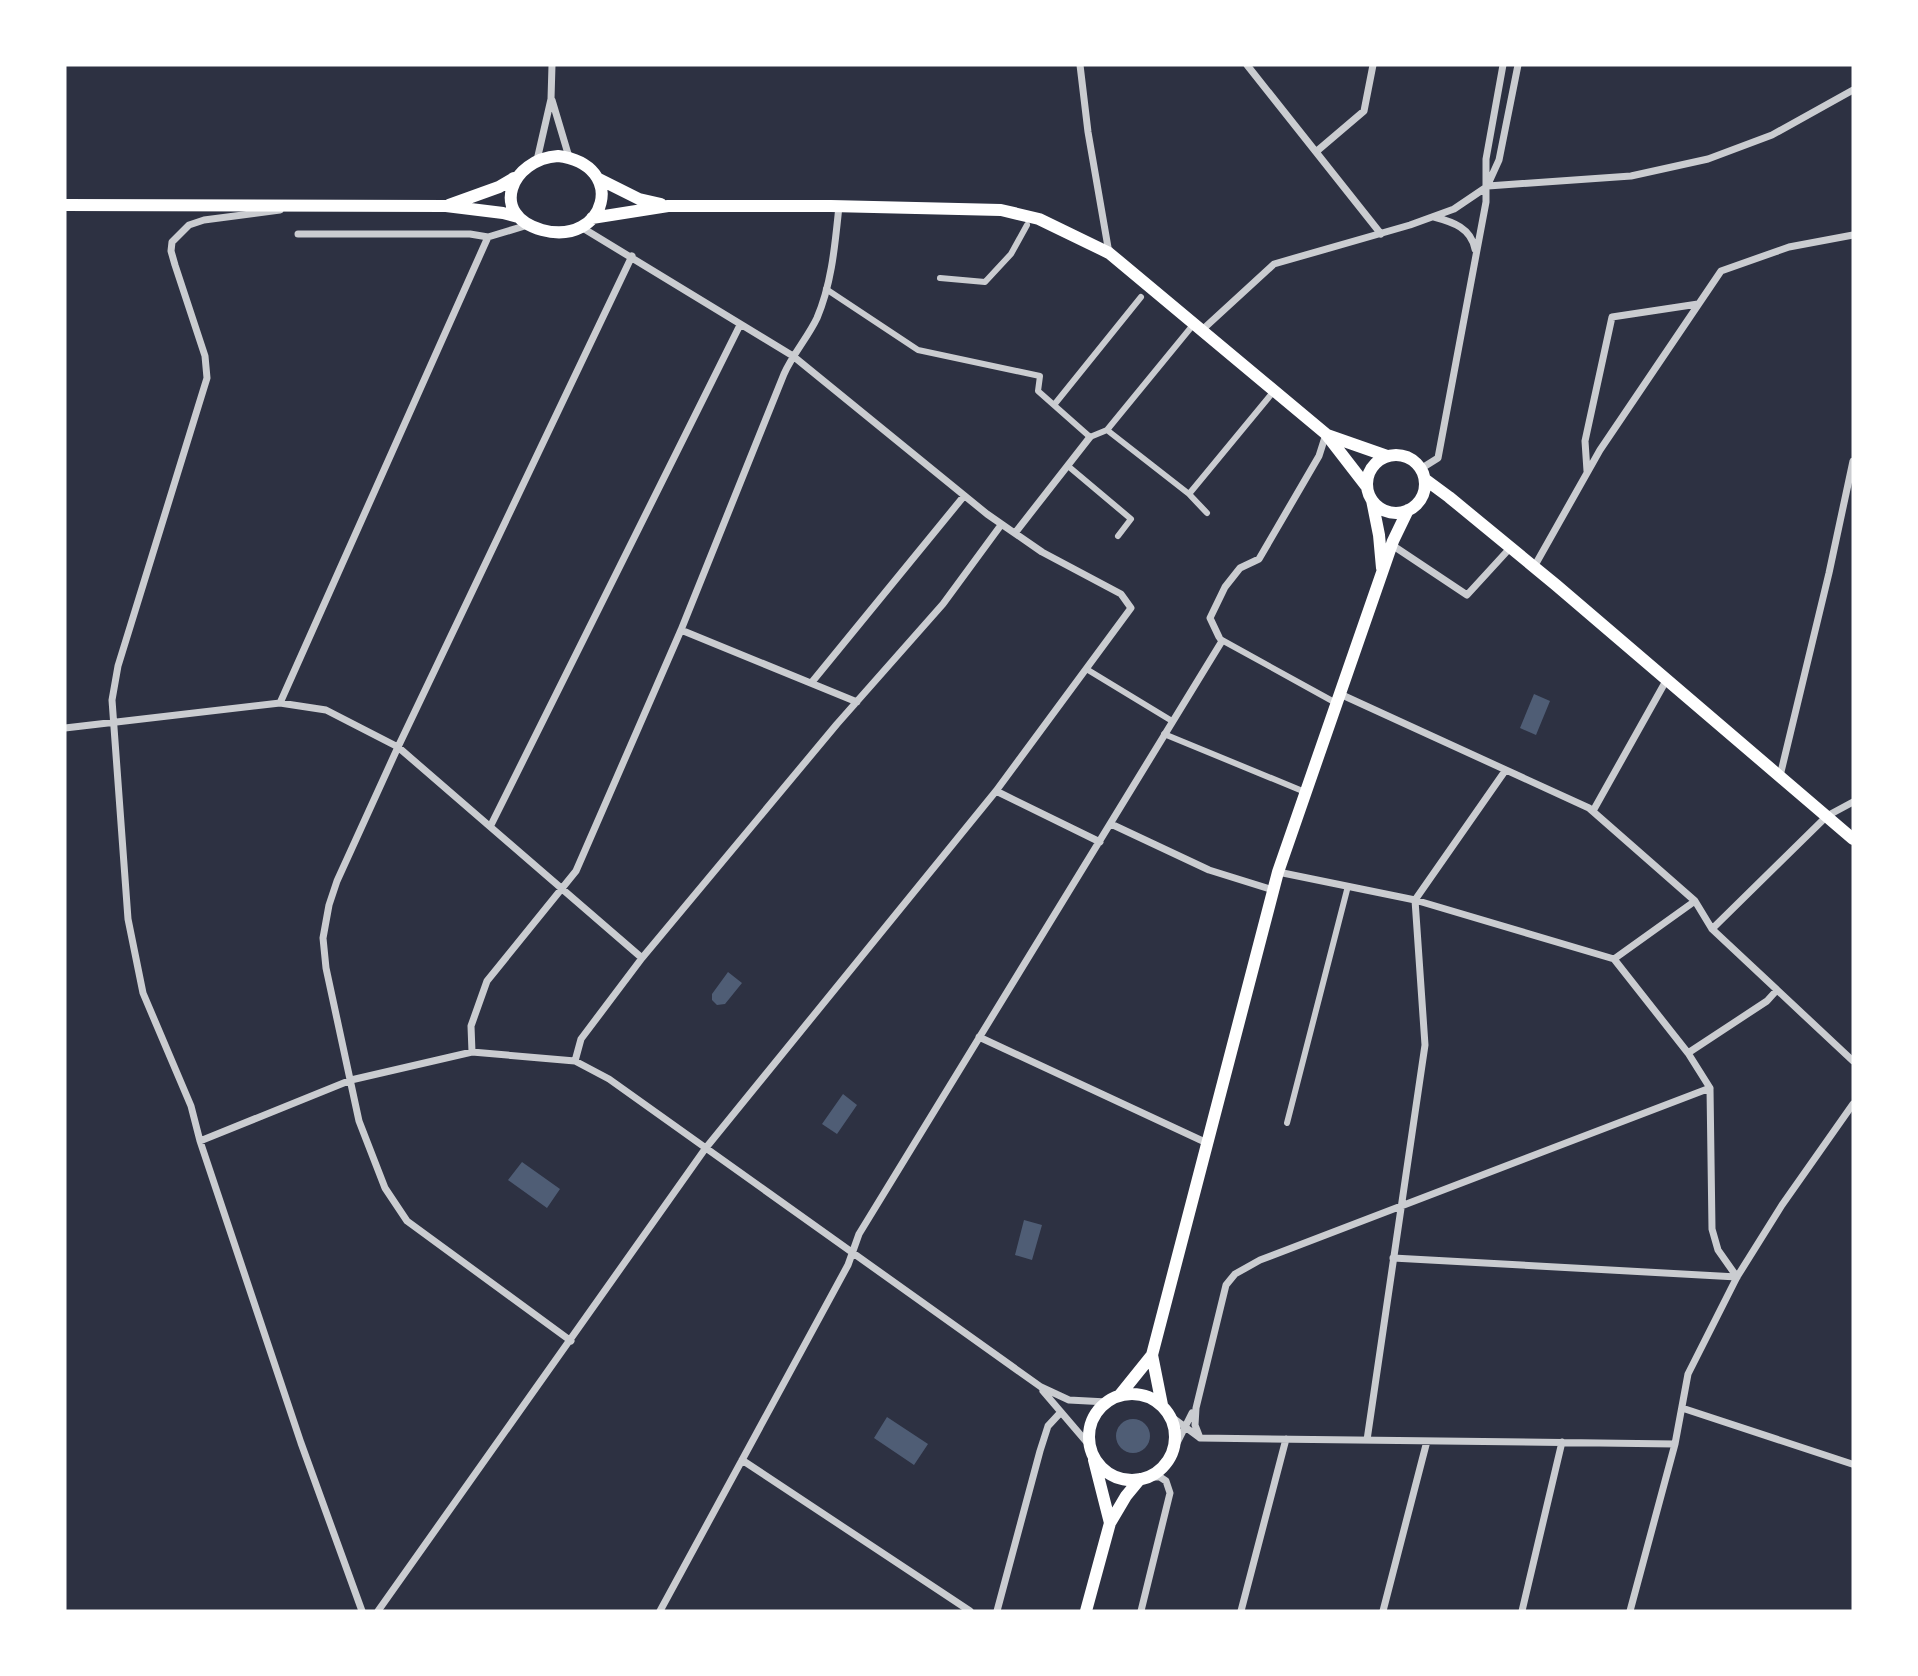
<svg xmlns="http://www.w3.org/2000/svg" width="1918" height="1676" font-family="Quicksand,sans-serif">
  <rect width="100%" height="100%" fill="#2d3142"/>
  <path fill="#4f5d75" d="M 1534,694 L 1550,701 L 1536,735 L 1520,728 Z
    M 728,972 L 742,983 L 725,1004 L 717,1005 L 712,1000 L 712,994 Z
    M 843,1094 L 857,1105 L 837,1134 L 822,1124 Z
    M 522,1162 L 560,1189 L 547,1208 L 508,1180 Z
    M 1024,1220 L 1042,1225 L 1032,1260 L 1015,1255 Z
    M 887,1417 L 928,1444 L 914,1465 L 874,1438 Z
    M1116 1436a17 17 0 1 1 34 0a17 17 0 1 1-34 0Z"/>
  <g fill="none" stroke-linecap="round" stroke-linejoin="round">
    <path stroke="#caccd0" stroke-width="6" d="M 940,278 L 985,282 L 1011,254 L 1027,225
      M 826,289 L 918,350 L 1040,376 L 1038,391 L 1090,437 L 1107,430 L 1193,325
      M 1054,405 L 1141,297
      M 1107,430 L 1189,494 L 1207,513
      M 1068,466 L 1131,519 L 1118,536
      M 1189,494 L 1274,391
      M 1220,639 L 1336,703
      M 1088,670 L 1172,721
      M 1164,734 L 1305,792
      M 1287,1123 L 1348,886"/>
    <path stroke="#caccd0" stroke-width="7" d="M 1080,65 L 1088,132 L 1109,253
      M 1247,65 L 1381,234
      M 552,100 L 569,157
      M 1317,151 L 1364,111 L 1373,65
      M 537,160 L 551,99 L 552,65
      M 1489,182 L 1499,160 L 1518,65
      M 280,210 L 204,220 L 189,225 L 172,242 L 171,251 L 175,265 L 205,356 L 207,378 L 118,666 L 112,700 L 128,919 L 143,993 L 191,1106 L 200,1141 L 301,1443 L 362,1611
      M 1434,217 C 1453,222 1471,228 1475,249
      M 298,234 L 470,234 L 488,237
      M 1201,331 L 1274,264 L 1410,225 L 1454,209 L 1488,186 L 1631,176 L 1708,159 L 1772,135 L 1853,90
      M 1422,468 L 1438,458 L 1486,202 L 1486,159 L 1503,65
      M 1587,471 L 1585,441 L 1612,317 L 1698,304
      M 1015,533 L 1090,437
      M 1392,545 L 1467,595 L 1511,547
      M 1534,567 L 1600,450 L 1721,271 L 1789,247 L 1853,235
      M 681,630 L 857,702
      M 1219,637 L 1210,618 L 1225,587 L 1240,568 L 1259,559 L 1319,456 L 1326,434
      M 812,682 L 964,496
      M 1340,694 L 1589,808 L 1695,901 L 1712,929 L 1853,1061
      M 280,703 L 488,237 L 528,225
      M 65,728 L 280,703 L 326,710 L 398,747 L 642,958
      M 1780,776 L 1829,573 L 1853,461
      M 996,791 L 1100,842
      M 1593,811 L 1667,679
      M 1111,824 L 1209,870 L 1273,890
      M 491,825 L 740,325
      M 1278,872 L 1415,900 L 1614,959 L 1688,1053 L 1710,1088 L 1712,1229 L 1718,1250 L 1737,1277
      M 1712,929 L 1827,816 L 1853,802
      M 1614,959 L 1695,901
      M 979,1037 L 1207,1143
      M 472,1052 L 471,1026 L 487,981 L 576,871 L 681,630 L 784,374 C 793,354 808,337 817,318 C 832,283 835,244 839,206
      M 1688,1053 L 1767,1001 L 1776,991
      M 575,1061 L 581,1039 L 642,958 L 837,724 L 943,604 L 1001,525
      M 200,1141 L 351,1080 L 472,1052 L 575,1061 L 609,1079 L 1041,1387 L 1069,1400 L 1107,1402
      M 1393,1258 L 1737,1277
      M 571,1341 L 407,1221 L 385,1188 L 359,1121 L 326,968 L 323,938 L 329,905 L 337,881 L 398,747 L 632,256
      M 1043,1391 L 1090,1446
      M 1682,1408 L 1852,1464
      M 1169,1415 L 1200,1438 L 1675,1444
      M 1200,1438 L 1195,1425 L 1196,1408 L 1226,1285 L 1235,1274 L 1260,1260 L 1710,1088
      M 1367,1440 L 1425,1045 L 1415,900 L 1505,771
      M 1172,1453 L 1192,1413
      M 742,1460 L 970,1611
      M 378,1611 L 705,1149 L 996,791 L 1131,608 L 1121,594 L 1042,552 L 987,514 L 793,356 L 581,227
      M 660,1611 L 848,1265 L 859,1234 L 1222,641
      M 997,1611 L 1040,1451 L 1048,1426 L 1061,1412
      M 1141,1611 L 1170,1493 L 1166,1481 L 1160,1477 L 1149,1477
      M 1241,1611 L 1286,1439
      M 1383,1611 L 1427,1441
      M 1522,1611 L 1562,1442
      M 1630,1611 L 1675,1444 L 1688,1374 L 1737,1277 L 1782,1205 L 1853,1104"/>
    <path stroke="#fff" stroke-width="12" d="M 558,156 C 629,165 606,247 542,230 C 488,215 511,159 558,156 Z
      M 599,179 L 639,199 L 661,204
      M 65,205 L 446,206 L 503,213 L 518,217
      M 449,205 L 499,187 L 514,178
      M 592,218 L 668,206 L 831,206 L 1001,210 L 1039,219 L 1109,253 L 1326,434 L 1367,487
      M 1327,435 L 1387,456
      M1367 484a29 29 0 1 1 58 0a29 29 0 1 1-58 0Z
      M 1426,480 L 1449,497 L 1556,585 L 1853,839
      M 1372,500 L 1379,535 L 1382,568
      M 1152,1355 L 1162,1405
      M1089 1437a43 43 0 1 1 86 0a43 43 0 1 1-86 0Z
      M 1119,1396 L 1152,1355 L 1278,872 L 1393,541 L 1408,510
      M 1094,1460 L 1110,1523
      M 1086,1611 L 1110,1523 L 1126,1496 L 1140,1479"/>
  </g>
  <rect width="1918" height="1676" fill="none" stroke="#ffffff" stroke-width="133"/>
</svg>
